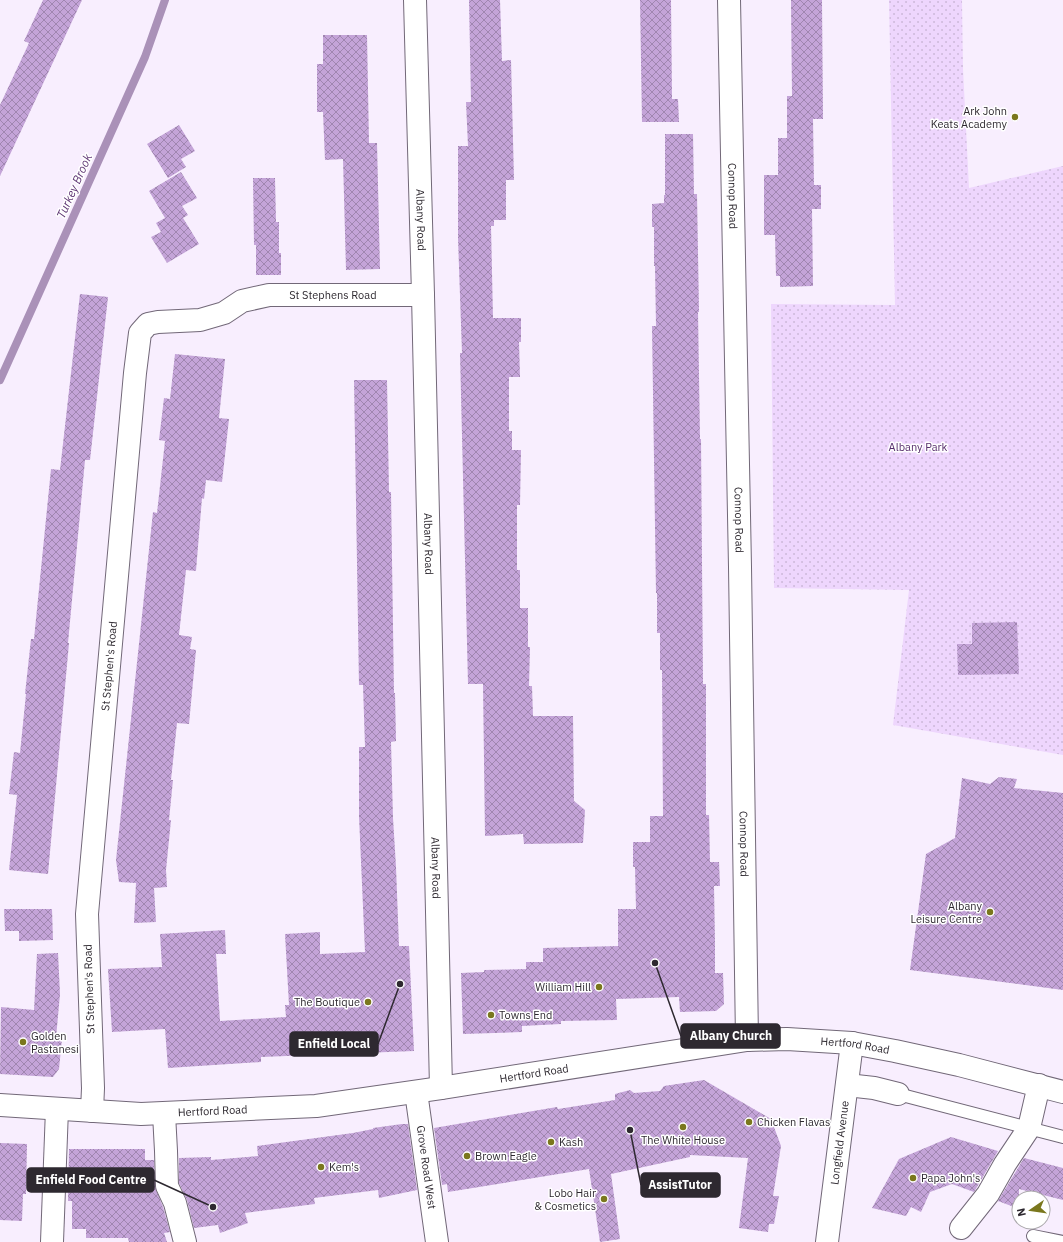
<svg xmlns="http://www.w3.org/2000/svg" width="1063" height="1242" font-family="'IBM Plex Sans',sans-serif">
  <defs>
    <pattern id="green-dots" width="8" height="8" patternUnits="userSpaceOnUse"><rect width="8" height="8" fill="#eed6fd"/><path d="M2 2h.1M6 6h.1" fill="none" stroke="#ccb8d9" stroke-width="1.8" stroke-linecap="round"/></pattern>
    <pattern id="building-cross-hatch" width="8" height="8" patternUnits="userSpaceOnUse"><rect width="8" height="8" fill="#c4a4d8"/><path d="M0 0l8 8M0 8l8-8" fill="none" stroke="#a086b0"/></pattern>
  </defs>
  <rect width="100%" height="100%" fill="#f8eefe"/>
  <path fill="url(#green-dots)" d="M 889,0 L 962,0 L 963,69 L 969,188 L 1063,166 L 1063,755 L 893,725 L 909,590 L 774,588 L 771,304 L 895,305 Z"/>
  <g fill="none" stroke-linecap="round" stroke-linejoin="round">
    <path stroke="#aa91b8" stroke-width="8" d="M 0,380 L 145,57 L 165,0"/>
  </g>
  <path fill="url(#building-cross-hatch)" d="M 43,0 L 82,0 L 0,176 L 0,105 L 29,43 L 24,41 Z
    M 469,0 L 500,0 L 502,61 L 511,60 L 514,180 L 506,180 L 506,220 L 494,220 L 494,226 L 491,226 L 493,318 L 521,318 L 521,342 L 519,342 L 520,377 L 509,377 L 509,431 L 512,431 L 512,450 L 521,450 L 520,505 L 517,505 L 517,570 L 520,570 L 520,608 L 528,608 L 528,647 L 530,647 L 529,686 L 532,686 L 533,716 L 573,716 L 574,801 L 585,810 L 583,843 L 524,844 L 523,834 L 485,836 L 483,684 L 468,684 L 460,353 L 462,353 L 458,238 L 458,146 L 468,146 L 466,102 L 471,102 Z
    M 640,0 L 671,0 L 672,99 L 678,99 L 679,122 L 642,122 Z
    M 791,0 L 822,0 L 823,119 L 813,119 L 814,185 L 821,185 L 821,209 L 812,209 L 813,286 L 780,287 L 780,276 L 776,276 L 775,235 L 764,235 L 764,175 L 778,175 L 778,138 L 787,138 L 787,96 L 792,96 Z
    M 323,35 L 367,35 L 369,143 L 377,143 L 380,269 L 346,270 L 343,159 L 325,160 L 323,112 L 317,112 L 317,64 L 323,64 Z
    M 179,125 L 195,151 L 181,159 L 186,167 L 168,178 L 147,144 Z
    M 665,134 L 693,134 L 694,194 L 697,194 L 699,312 L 698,312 L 700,439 L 701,439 L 703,684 L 706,684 L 706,815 L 709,815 L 710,862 L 719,862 L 720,886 L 714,886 L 715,943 L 715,973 L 723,973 L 724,1004 L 716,1011 L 680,1012 L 679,997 L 616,999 L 617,1020 L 561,1021 L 561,1024 L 522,1026 L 522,1032 L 463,1034 L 461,973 L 484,972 L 484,970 L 526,969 L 526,962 L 543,962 L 543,948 L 618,946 L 618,909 L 636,909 L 635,867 L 633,867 L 633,842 L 650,842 L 650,816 L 663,816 L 662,670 L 660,670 L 660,633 L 657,633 L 657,593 L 656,593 L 652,326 L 656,326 L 655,266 L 654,266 L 654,227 L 652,227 L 652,204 L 664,203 L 664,195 L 665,195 Z
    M 181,172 L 197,198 L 182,206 L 188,215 L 183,218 L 199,244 L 167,263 L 151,237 L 161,232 L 156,223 L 165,218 L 149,191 Z
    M 253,178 L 275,178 L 276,222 L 279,222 L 279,253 L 281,253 L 281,275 L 256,275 L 256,245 L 254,245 Z
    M 80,294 L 108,297 L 90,460 L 85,460 L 68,643 L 69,643 L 48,874 L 9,870 L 17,795 L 9,794 L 14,752 L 20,753 L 26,694 L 25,694 L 31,639 L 34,639 L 51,469 L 60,470 Z
    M 175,354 L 225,359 L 219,418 L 229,419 L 222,482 L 206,480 L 204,499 L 202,498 L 196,571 L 186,570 L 179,635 L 192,637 L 190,649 L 196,650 L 189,724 L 177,723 L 171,780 L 173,780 L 169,820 L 171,820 L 166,870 L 167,887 L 154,888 L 156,922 L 134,923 L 136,883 L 119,882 L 116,860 L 153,512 L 157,513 L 165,441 L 159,440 L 164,398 L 170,399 Z
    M 354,380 L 387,380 L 389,492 L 391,492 L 394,693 L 395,693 L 396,741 L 391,742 L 393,818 L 396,867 L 399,946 L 409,946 L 414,1051 L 261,1057 L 261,1062 L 168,1068 L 165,1029 L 112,1032 L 108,969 L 162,967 L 160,934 L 225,930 L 226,954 L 216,954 L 220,1021 L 286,1017 L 285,1005 L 289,1005 L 285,934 L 320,932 L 320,954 L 365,952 L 359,816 L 359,747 L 365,747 L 363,685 L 359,685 Z
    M 1017,622 L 1019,674 L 958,675 L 957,644 L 972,644 L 972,623 Z
    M 999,777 L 1017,779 L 1014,788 L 1063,793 L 1063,990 L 910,970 L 926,854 L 955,838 L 962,778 L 990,784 Z
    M 4,909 L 52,909 L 53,940 L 19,941 L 19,931 L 5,931 Z
    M 58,953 L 60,994 L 56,1038 L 62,1039 L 59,1069 L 53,1077 L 0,1074 L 1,1007 L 34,1010 L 37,954 Z
    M 704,1080 L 771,1119 L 781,1146 L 773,1196 L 779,1196 L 774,1224 L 769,1224 L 768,1232 L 739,1228 L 748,1158 L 690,1155 L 690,1157 L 611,1174 L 620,1239 L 600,1242 L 589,1169 L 448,1192 L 447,1184 L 442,1185 L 434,1128 L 557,1107 L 558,1109 L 615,1100 L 615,1094 L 630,1090 L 634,1093 L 660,1091 L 664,1086 Z
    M 402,1124 L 408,1124 L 417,1190 L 379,1198 L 378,1190 L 314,1198 L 315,1204 L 245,1213 L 248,1223 L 220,1233 L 218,1225 L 194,1228 L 187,1200 L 179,1183 L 179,1158 L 211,1157 L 211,1160 L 258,1156 L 257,1146 L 353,1133 L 373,1129 L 373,1128 Z
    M 951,1137 L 998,1151 L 974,1192 L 952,1184 L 930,1192 L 921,1212 L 911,1207 L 906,1216 L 872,1208 L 899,1159 Z
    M 0,1143 L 27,1144 L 26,1194 L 23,1194 L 22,1221 L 0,1220 Z
    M 69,1149 L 145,1149 L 145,1160 L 154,1160 L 155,1187 L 163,1207 L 170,1232 L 164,1233 L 167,1242 L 129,1242 L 128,1238 L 86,1238 L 86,1229 L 72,1229 L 72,1201 L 68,1201 Z
    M 1024,1158 L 1063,1168 L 1063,1200 L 1019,1189 L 1019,1209 L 998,1201 Z"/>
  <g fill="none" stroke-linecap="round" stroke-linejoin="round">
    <defs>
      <path id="lane" d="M 898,1094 L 1063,1137
        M 1033,1236 L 1063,1242"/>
      <g id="street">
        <path id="s1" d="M 415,0 L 423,295 L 441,1088"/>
        <path id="s2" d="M 729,0 L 740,567 L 747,1040"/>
        <path d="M 847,1085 L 874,1088 L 898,1094"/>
        <path id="s3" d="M 416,1092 L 437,1242"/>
        <path id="s4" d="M 92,1111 L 93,1088 L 87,914 L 135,373 L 140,333 L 148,324 L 158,322 L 200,320 L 224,313 L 242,301 L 269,295 L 423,295"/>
        <path d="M 164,1114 L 166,1151 L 167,1186 L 175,1203 L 185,1242"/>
        <path d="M 961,1228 L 988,1194 L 1005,1164 L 1029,1128 L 1039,1085"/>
        <path d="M 52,1242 L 57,1109"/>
        <path id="s5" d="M 827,1242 L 852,1043"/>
      </g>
      <g id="primary">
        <path id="s6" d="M 0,1105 L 141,1114 L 316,1106 L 441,1088 L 747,1040 L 787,1039 L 852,1043 L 895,1051 L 959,1065 L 1063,1092"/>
      </g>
    </defs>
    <use href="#lane" stroke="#726878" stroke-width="14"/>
    <use href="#street" stroke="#726878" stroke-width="24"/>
    <use href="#primary" stroke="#726878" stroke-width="24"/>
    <use href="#lane" stroke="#fff" stroke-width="12"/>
    <use href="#street" stroke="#fff" stroke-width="22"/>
    <use href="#primary" stroke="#fff" stroke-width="22"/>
  </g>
  <g fill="#7a771d" stroke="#fff" stroke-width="1.5">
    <circle cx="1015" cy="117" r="4"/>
    <circle cx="990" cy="912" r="4"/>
    <circle cx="599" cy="987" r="4"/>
    <circle cx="368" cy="1002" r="4"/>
    <circle cx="491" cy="1015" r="4"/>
    <circle cx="23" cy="1042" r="4"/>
    <circle cx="749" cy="1122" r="4"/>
    <circle cx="683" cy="1127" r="4"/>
    <circle cx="551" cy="1142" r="4"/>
    <circle cx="467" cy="1156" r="4"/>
    <circle cx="321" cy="1167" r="4"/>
    <circle cx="913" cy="1178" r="4"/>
    <circle cx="604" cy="1199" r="4"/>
  </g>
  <g text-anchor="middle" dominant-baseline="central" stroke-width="3" stroke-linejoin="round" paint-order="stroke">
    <g font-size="11" fill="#2e2930" stroke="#fff" text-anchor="start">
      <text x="1007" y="111" text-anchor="end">Ark John<tspan x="1007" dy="13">Keats Academy</tspan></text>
      <text x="982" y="906" text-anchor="end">Albany<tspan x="982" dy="13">Leisure Centre</tspan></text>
      <text x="591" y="987" text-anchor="end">William Hill</text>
      <text x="360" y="1002" text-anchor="end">The Boutique</text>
      <text x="499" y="1015">Towns End</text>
      <text x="31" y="1036">Golden<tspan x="31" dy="13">Pastanesi</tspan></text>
      <text x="757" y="1122">Chicken Flavas</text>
      <text x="683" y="1140" text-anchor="middle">The White House</text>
      <text x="559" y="1142">Kash</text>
      <text x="475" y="1156">Brown Eagle</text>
      <text x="329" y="1167">Kem's</text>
      <text x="921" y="1178">Papa John's</text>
      <text x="596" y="1193" text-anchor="end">Lobo Hair<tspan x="596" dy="13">&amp; Cosmetics</tspan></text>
    </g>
    <g font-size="11" fill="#2e2930" stroke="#fff">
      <text stroke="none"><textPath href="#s2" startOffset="196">Connop Road</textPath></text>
      <text stroke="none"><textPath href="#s1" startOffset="220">Albany Road</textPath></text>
      <text stroke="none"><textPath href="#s4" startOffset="983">St Stephens Road</textPath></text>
      <text stroke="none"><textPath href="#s2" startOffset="520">Connop Road</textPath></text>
      <text stroke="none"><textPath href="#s1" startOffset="544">Albany Road</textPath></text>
      <text stroke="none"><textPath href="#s4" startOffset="446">St Stephen's Road</textPath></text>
      <text stroke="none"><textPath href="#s2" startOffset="844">Connop Road</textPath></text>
      <text stroke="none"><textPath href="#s1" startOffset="868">Albany Road</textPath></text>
      <text transform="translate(89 989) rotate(-92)">St Stephen's Road</text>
      <text stroke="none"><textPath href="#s6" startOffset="861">Hertford Road</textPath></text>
      <text stroke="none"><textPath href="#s6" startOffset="537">Hertford Road</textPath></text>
      <text stroke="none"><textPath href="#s6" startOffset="213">Hertford Road</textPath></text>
      <text stroke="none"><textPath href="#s5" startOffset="100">Longfield Avenue</textPath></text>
      <text stroke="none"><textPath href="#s3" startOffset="76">Grove Road West</textPath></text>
    </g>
    <g font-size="11" fill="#552c6b" stroke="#fff">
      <text x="918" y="447">Albany Park</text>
    </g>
    <g font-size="12" font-style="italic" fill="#5d3473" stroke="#fff">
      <text transform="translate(74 186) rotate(-66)">Turkey Brook</text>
    </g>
  </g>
  <path fill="none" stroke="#2e2930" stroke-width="1.5" d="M655 963L681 1036M400 984L378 1044M213 1207L154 1180M630 1130L641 1185"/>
  <g fill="#2e2930" stroke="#fff" stroke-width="1.5">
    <circle cx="655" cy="963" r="4"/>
    <circle cx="400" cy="984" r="4"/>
    <circle cx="213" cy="1207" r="4"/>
    <circle cx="630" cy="1130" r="4"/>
  </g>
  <g fill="#2e2930" stroke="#2e2930" stroke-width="1.5">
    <rect x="681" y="1024" width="99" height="24" rx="4"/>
    <rect x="290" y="1032" width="88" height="24" rx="4"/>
    <rect x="27" y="1168" width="127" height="24" rx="4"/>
    <rect x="641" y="1173" width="79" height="24" rx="4"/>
  </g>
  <g font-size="12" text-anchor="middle" font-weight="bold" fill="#fff">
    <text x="731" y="1040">Albany Church</text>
    <text x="334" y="1048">Enfield Local</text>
    <text x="91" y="1184">Enfield Food Centre</text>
    <text x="680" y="1189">AssistTutor</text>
  </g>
  <g transform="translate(1031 1210) rotate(257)"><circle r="19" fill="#ffffff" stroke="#aba9ac"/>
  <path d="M0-3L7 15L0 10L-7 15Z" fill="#7a771d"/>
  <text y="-6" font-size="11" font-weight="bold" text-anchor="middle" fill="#2e2930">N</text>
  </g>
</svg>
